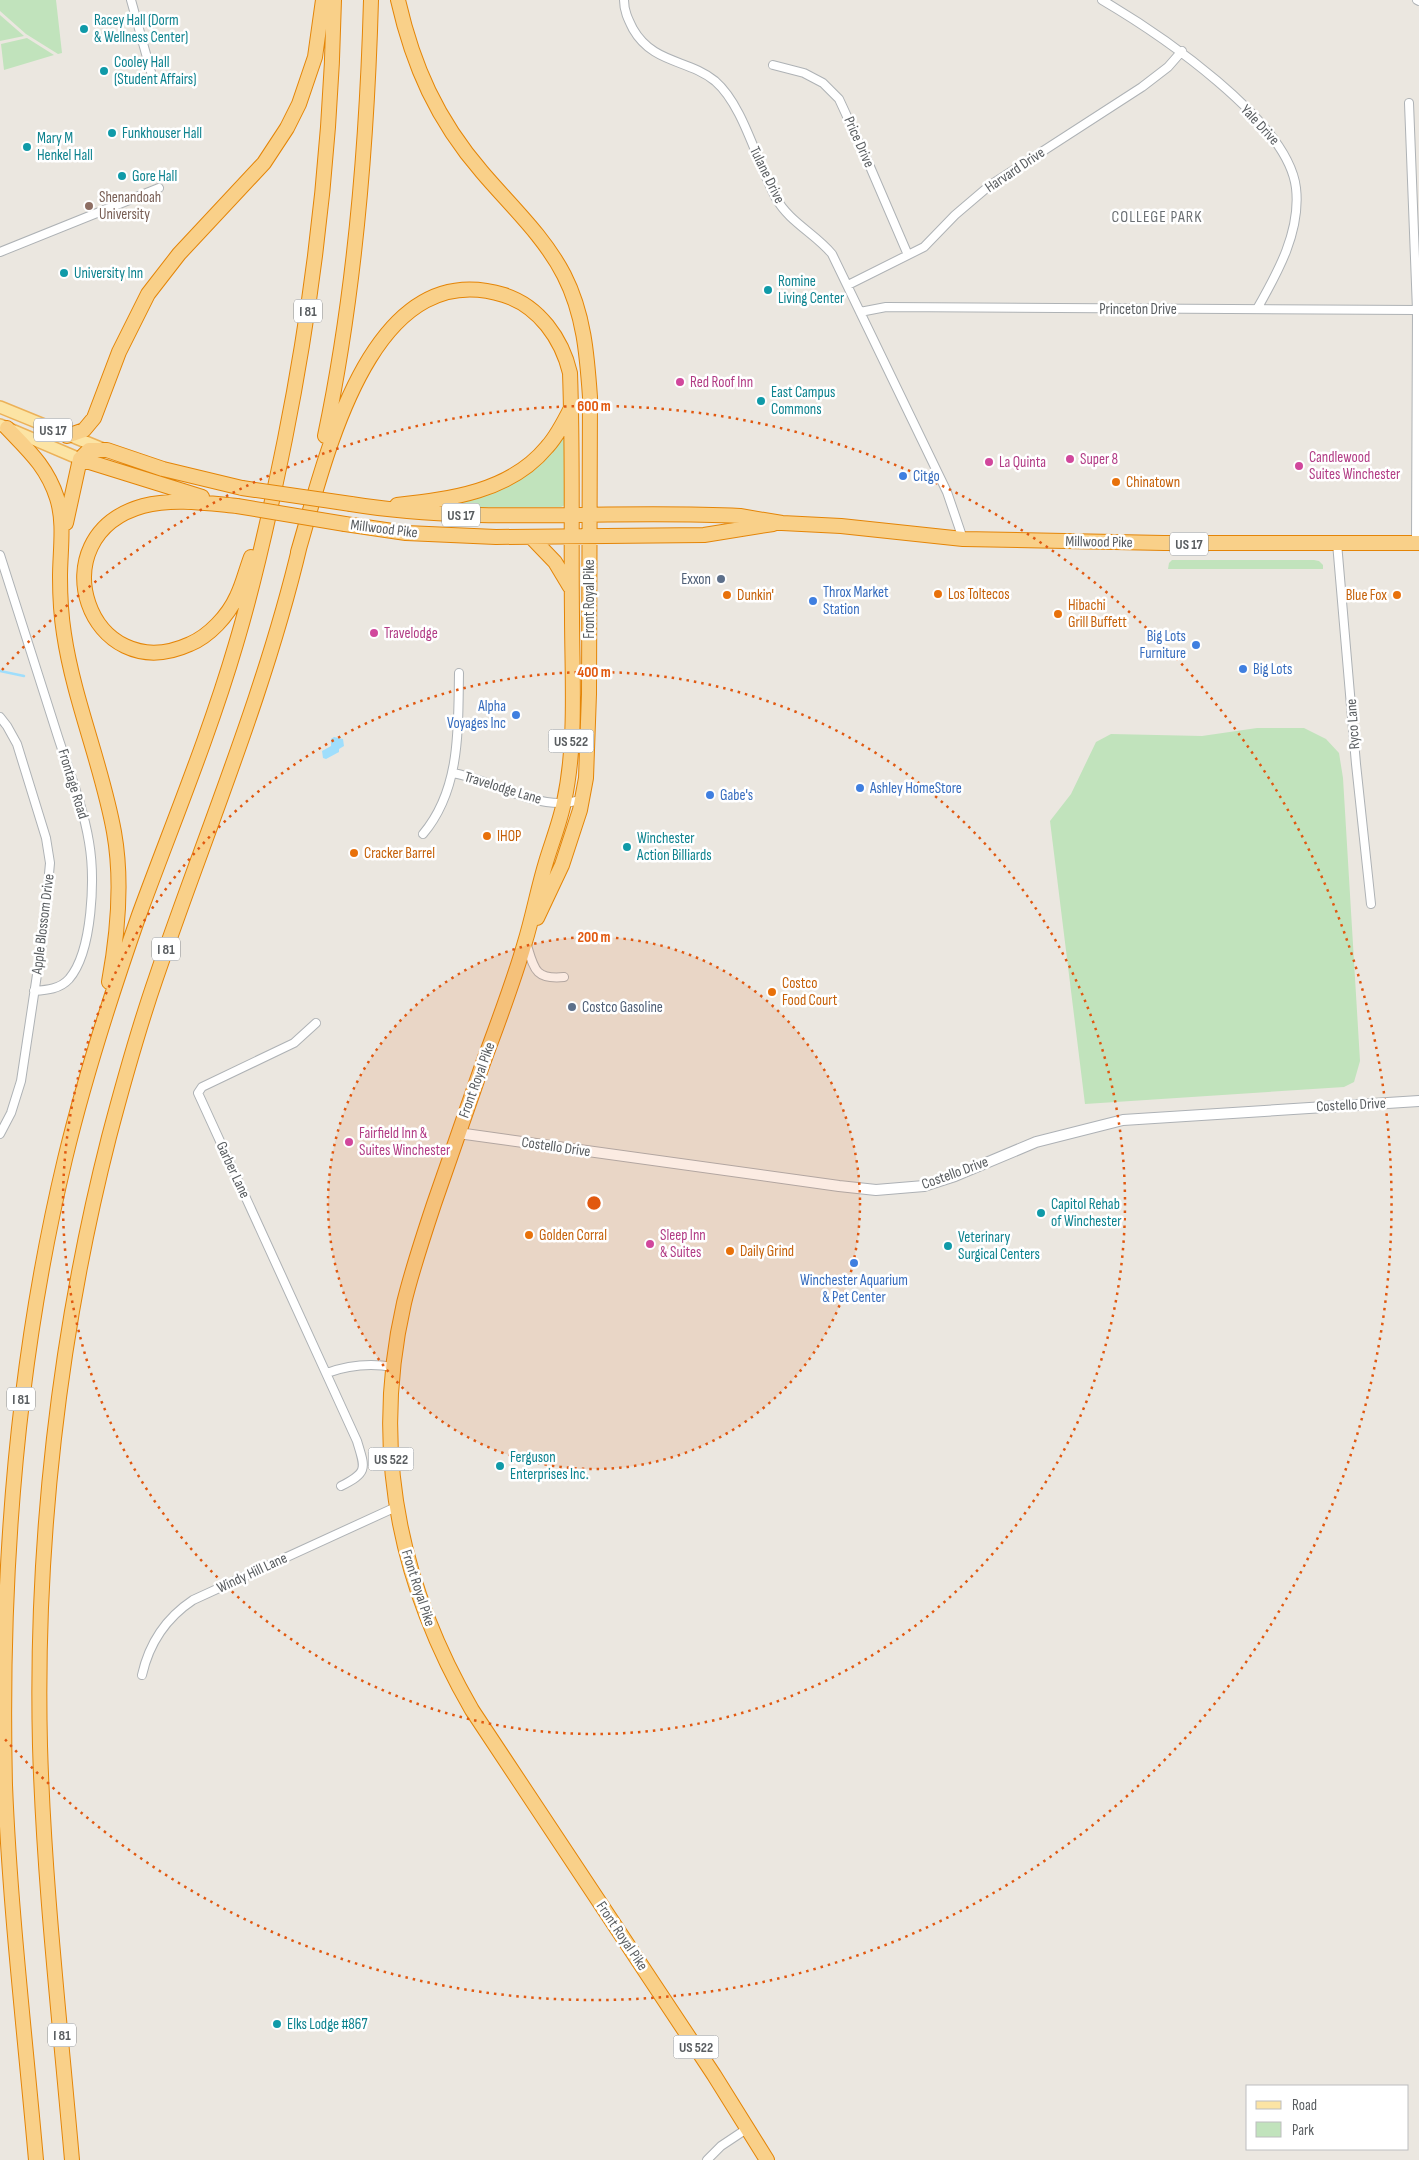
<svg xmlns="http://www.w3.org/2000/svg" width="1419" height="2160" font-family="'Sofia Sans Condensed',sans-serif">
  <rect width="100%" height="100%" fill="#ebe7e0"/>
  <path fill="#c1e3bc" d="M 0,0 L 56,0 L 62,53 L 58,54 L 26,34 L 0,11 Z
    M 0,15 L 24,36 L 0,41 Z
    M 27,38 L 54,55 L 4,70 L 1,44 Z
    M 566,431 L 567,504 L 561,507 L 433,508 L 431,506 L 464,502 L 496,491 Z
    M 1172,560 L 1314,560 L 1319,561 L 1323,565 L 1323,569 L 1168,569 L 1169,563 Z
    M 1257,728 L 1304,728 L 1326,739 L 1339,753 L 1343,778 L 1360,1061 L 1354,1082 L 1344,1087 L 1085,1104 L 1050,821 L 1071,794 L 1096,742 L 1111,734 L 1202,736 Z"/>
  <path fill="#9fdefc" d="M 334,737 L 343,739 L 344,746 L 339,749 L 339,752 L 326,759 L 323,758 L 322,751 L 331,746 L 331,739 Z"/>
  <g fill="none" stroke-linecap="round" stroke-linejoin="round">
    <path stroke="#9fdefc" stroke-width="2.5" d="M 0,671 L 24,676"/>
    <defs>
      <path id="street" d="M 131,0 L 151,72
        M 624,0 C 624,11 628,19 633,29 C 653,64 688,59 715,81 C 744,106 757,164 776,198 C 789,222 816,234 832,254 L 947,492 L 963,539
        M 1102,0 C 1158,33 1288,120 1296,188 C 1301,231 1278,272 1257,309
        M 1417,0 L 1419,1
        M 773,65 L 804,73 L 823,83 L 839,99 L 868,162 L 908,255
        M 1409,103 L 1417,310 L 1416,543
        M 0,252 L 159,188
        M 848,285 L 924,247 L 955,215 L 989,186 L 1142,87 L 1168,67 L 1182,51
        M 860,312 L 886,307 L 1417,310
        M 1337,543 L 1356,764 L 1371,904
        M 0,555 C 19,616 39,676 58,737 C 69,771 83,806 89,842 C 95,877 93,951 69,979 C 60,989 47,990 34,991
        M 0,717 L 7,726 L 17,744 L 46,838 L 50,863 L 44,928 L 21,1081 L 11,1113 L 0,1134
        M 453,773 C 487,779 530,805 563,803 C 569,803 576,801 582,799
        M 423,834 C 461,789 458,728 459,673
        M 526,942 C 534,968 534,980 564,977
        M 316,1023 L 294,1043 L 202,1087 L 198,1093 L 357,1441 C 365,1468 369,1472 341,1486
        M 327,1373 C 349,1365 370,1363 393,1367
        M 142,1675 C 149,1644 166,1618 193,1600 L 396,1507
        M 707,2160 L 721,2146 L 748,2128"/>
      <path id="secondary" d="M 458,1133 L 839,1186 L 876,1190 L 924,1186 L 955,1176 L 1036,1142 L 1123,1120 L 1419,1101"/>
      <path id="primary" d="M 0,407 L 103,449
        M 0,425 L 80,459"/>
      <path id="highway" d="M 398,0 C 413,66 437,120 482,172 C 510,205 544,236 564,275 C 584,314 587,355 590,397 L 589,694 L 586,778 L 580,810 L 562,865 L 537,918
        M 7,428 C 29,451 47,467 57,498 C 65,523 60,551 60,577 C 60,596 61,615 64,634 C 74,701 102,765 114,832 C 123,882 118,933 109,982
        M 67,436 L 84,430 L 94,418 L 119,352 L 148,294 L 179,254 L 264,163 L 287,128 L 299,104 L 315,57 L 323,0
        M 325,436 C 355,293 367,146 371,0
        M 80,459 L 202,497
        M 351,504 C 480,525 611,509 740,516 L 782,523 L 841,526 L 963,539 L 1164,543 L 1419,543
        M 397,505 C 450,499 510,492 547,447 C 557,436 564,422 571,408
        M 237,506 C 206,503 173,498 143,506 C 36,536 89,690 190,644 C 209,636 228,616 237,596 C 243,584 246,570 251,557
        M 66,523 L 80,459 L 89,450 L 107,450 L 163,469 L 242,488
        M 345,524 L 406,533 L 496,537 L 704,535 L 773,524
        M 531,537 L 555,562 L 570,587
        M 298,552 C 325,462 369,253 504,295 C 539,306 562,339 570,373 C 573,454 571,534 572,615 C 572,677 577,741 564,802 C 560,822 552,842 546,862 C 538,888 533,916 525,942 C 513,984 497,1025 482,1066 C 466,1112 450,1158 434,1204 C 423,1237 412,1270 404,1303 C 371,1447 399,1584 472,1710 L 714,2075 L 767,2160
        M 36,2160 C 25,2035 10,1910 5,1785 C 0,1574 16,1364 65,1159 C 85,1076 111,995 139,915 C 172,825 209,736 236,644 C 256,577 271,508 285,439 C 314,294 331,149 334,0
        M 72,2160 C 60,2022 44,1884 40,1746 C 35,1544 59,1333 109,1137 C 123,1084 138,1030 156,978 C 205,834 265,693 300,545"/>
    </defs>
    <use href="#street" stroke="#aeb2b5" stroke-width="10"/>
    <use href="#secondary" stroke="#adb1b5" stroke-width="12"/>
    <use href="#primary" stroke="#ecb158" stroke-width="14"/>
    <use href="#highway" stroke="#e48507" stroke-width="16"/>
    <use href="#street" stroke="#fff" stroke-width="8"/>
    <use href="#secondary" stroke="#fff" stroke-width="10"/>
    <use href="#primary" stroke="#fce4a4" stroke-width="11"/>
    <use href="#highway" stroke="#f9d089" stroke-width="14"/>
    <defs>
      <path id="highway-bridge" d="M 242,488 L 351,504
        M 237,506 L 345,524"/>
    </defs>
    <use href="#highway-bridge" stroke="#e48507" stroke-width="16" stroke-linecap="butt"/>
    <use href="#highway-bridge" stroke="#f9d089" stroke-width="14"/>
  </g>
  <circle cx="594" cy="1203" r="266" fill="#e15910" fill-opacity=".12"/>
  <g fill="none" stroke="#e15910" stroke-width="2.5" stroke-dasharray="2.5 5">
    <circle cx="594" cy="1203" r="266"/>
    <circle cx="594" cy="1203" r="531"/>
    <path d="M2 670A797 797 0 1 1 2 1736"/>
  </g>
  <g fill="#0f9aa8" stroke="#fff" stroke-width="2">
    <circle cx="84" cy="29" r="5"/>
    <circle cx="104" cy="71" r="5"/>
    <circle cx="112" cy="133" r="5"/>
    <circle cx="27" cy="147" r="5"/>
    <circle cx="122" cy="176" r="5"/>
    <circle cx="64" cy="273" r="5"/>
    <circle cx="768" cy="290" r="5"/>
    <circle cx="761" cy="401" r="5"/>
    <circle cx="627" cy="847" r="5"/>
    <circle cx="1041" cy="1213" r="5"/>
    <circle cx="948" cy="1246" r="5"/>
    <circle cx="500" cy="1466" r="5"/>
    <circle cx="277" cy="2024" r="5"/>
  </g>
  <circle fill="#8d6e63" stroke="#fff" stroke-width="2" cx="89" cy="206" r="5"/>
  <g fill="#d1479c" stroke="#fff" stroke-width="2">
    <circle cx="680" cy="382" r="5"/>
    <circle cx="1070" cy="459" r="5"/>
    <circle cx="989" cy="462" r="5"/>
    <circle cx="1299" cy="466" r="5"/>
    <circle cx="374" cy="633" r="5"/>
    <circle cx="349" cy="1142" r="5"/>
    <circle cx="650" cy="1244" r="5"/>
  </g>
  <g fill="#3f7fe0" stroke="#fff" stroke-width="2">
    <circle cx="903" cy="476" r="5"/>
    <circle cx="813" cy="601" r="5"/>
    <circle cx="1196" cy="645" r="5"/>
    <circle cx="1243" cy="669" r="5"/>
    <circle cx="516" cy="715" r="5"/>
    <circle cx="860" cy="788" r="5"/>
    <circle cx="710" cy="795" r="5"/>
    <circle cx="854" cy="1263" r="5"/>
  </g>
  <g fill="#e8710a" stroke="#fff" stroke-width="2">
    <circle cx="1116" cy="482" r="5"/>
    <circle cx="938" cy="594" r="5"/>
    <circle cx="727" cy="595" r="5"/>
    <circle cx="1397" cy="595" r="5"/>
    <circle cx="1058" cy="614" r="5"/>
    <circle cx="487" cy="836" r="5"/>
    <circle cx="354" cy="853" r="5"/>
    <circle cx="772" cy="992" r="5"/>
    <circle cx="529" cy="1235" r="5"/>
    <circle cx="730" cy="1251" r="5"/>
  </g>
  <g fill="#5c6f8a" stroke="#fff" stroke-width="2">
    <circle cx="721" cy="579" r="5"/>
    <circle cx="572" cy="1007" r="5"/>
  </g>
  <g text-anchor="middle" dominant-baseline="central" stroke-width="5" stroke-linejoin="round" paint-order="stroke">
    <g fill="#fff" stroke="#8b8e90" stroke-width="1">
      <rect x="294" y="299.5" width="28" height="23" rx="4"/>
      <rect x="34" y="418.5" width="38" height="23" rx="4"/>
      <rect x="442" y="503.5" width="38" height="23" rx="4"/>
      <rect x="1170" y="532.5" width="38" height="23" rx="4"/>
      <rect x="548.5" y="729.5" width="45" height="23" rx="4"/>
      <rect x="152" y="937.5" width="28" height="23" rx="4"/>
      <rect x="7" y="1387.5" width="28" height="23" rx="4"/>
      <rect x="368.5" y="1447.5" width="45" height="23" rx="4"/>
      <rect x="48" y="2023.5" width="28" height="23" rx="4"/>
      <rect x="673.5" y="2035.5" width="45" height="23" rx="4"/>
    </g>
    <g font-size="14" font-weight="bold" fill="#595d60">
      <text x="308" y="311">I 81</text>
      <text x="53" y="430">US 17</text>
      <text x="461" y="515">US 17</text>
      <text x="1189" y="544">US 17</text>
      <text x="571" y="741">US 522</text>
      <text x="166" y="949">I 81</text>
      <text x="21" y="1399">I 81</text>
      <text x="391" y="1459">US 522</text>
      <text x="62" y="2035">I 81</text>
      <text x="696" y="2047">US 522</text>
    </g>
    <g font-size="15" fill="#0d838f" stroke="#fff" text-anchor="start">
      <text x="94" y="20">Racey Hall (Dorm<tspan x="94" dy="17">&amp; Wellness Center)</tspan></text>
      <text x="114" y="62">Cooley Hall<tspan x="114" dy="17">(Student Affairs)</tspan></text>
      <text x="122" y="133">Funkhouser Hall</text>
      <text x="37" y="138">Mary M<tspan x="37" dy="17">Henkel Hall</tspan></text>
      <text x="132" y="176">Gore Hall</text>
      <text x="74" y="273">University Inn</text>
      <text x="778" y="281">Romine<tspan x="778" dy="17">Living Center</tspan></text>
      <text x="771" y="392">East Campus<tspan x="771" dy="17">Commons</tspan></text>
      <text x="637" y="838">Winchester<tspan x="637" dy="17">Action Billiards</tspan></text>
      <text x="1051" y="1204">Capitol Rehab<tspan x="1051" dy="17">of Winchester</tspan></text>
      <text x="958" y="1237">Veterinary<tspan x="958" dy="17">Surgical Centers</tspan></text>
      <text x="510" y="1457">Ferguson<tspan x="510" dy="17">Enterprises Inc.</tspan></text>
      <text x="287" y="2024">Elks Lodge #867</text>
    </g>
    <g font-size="15" fill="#595d60" stroke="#fff">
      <text transform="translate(1260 125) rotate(47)">Yale Drive</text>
      <text transform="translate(859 142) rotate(66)">Price Drive</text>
      <text transform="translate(1015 170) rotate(-34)">Harvard Drive</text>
      <text transform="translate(767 175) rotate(64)">Tulane Drive</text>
      <text x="1138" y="309">Princeton Drive</text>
      <text transform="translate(384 529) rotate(7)">Millwood Pike</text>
      <text transform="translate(1099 542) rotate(1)">Millwood Pike</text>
      <text transform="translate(589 599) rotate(-90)">Front Royal Pike</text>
      <text transform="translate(1353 724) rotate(-94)">Ryco Lane</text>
      <text transform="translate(73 784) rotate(73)">Frontage Road</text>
      <text transform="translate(503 788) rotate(17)">Travelodge Lane</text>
      <text transform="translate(43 924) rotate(-83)">Apple Blossom Drive</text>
      <text transform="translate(477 1080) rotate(-70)">Front Royal Pike</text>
      <text transform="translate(1351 1105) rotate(-3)">Costello Drive</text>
      <text transform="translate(556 1147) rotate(8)">Costello Drive</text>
      <text transform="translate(233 1170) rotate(65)">Garber Lane</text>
      <text transform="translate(955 1173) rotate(-20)">Costello Drive</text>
      <text transform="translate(252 1573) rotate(-25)">Windy Hill Lane</text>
      <text transform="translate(418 1588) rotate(72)">Front Royal Pike</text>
      <text transform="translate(622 1936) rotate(56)">Front Royal Pike</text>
    </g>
    <g font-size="15" fill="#785e54" stroke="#fff" text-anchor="start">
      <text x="99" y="197">Shenandoah<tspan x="99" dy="17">University</tspan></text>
    </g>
    <g font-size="15" fill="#b23c85" stroke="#fff" text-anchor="start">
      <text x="690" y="382">Red Roof Inn</text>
      <text x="1309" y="457">Candlewood<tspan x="1309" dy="17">Suites Winchester</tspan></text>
      <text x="1080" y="459">Super 8</text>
      <text x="999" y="462">La Quinta</text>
      <text x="384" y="633">Travelodge</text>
      <text x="359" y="1133">Fairfield Inn &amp;<tspan x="359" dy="17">Suites Winchester</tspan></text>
      <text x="660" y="1235">Sleep Inn<tspan x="660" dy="17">&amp; Suites</tspan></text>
    </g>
    <g font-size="15" fill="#366cbe" stroke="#fff" text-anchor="start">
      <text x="913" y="476">Citgo</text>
      <text x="823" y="592">Throx Market<tspan x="823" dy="17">Station</tspan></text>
      <text x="1186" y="636" text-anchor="end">Big Lots<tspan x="1186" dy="17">Furniture</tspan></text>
      <text x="1253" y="669">Big Lots</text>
      <text x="506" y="706" text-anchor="end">Alpha<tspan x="506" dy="17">Voyages Inc</tspan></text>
      <text x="870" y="788">Ashley HomeStore</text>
      <text x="720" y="795">Gabe's</text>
      <text x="854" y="1280" text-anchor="middle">Winchester Aquarium<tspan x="854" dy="17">&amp; Pet Center</tspan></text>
    </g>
    <g font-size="15" fill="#c56008" stroke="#fff" text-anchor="start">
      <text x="1126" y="482">Chinatown</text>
      <text x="948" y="594">Los Toltecos</text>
      <text x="737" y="595">Dunkin'</text>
      <text x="1387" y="595" text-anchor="end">Blue Fox</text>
      <text x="1068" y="605">Hibachi<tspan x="1068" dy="17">Grill Buffett</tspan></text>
      <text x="497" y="836">IHOP</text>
      <text x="364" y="853">Cracker Barrel</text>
      <text x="782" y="983">Costco<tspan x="782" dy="17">Food Court</tspan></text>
      <text x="539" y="1235">Golden Corral</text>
      <text x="740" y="1251">Daily Grind</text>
    </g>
    <g font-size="15" fill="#4e5e75" stroke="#fff" text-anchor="end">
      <text x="711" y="579">Exxon</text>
      <text x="582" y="1007" text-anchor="start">Costco Gasoline</text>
    </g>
    <g font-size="16" letter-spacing="1" fill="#6a6f72" stroke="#fff">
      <text x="1157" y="217">COLLEGE PARK</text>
    </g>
  </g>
  <circle cx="594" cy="1203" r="8" fill="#e15910" stroke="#fff" stroke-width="2.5"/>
  <g font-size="15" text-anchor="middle" font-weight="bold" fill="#e15910" stroke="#fff" stroke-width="5" stroke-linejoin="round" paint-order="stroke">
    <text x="594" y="411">600 m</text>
    <text x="594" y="677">400 m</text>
    <text x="594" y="942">200 m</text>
  </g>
  <rect x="1246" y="2085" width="162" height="65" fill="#ffffff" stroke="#bdbebf"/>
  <rect x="1256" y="2101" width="25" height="8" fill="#fce4a4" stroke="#bdbebf"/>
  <text x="1292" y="2110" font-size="15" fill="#595d60">Road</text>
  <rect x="1256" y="2122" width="25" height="15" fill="#c1e3bc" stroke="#bdbebf"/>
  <text x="1292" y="2135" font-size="15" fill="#595d60">Park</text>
</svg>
